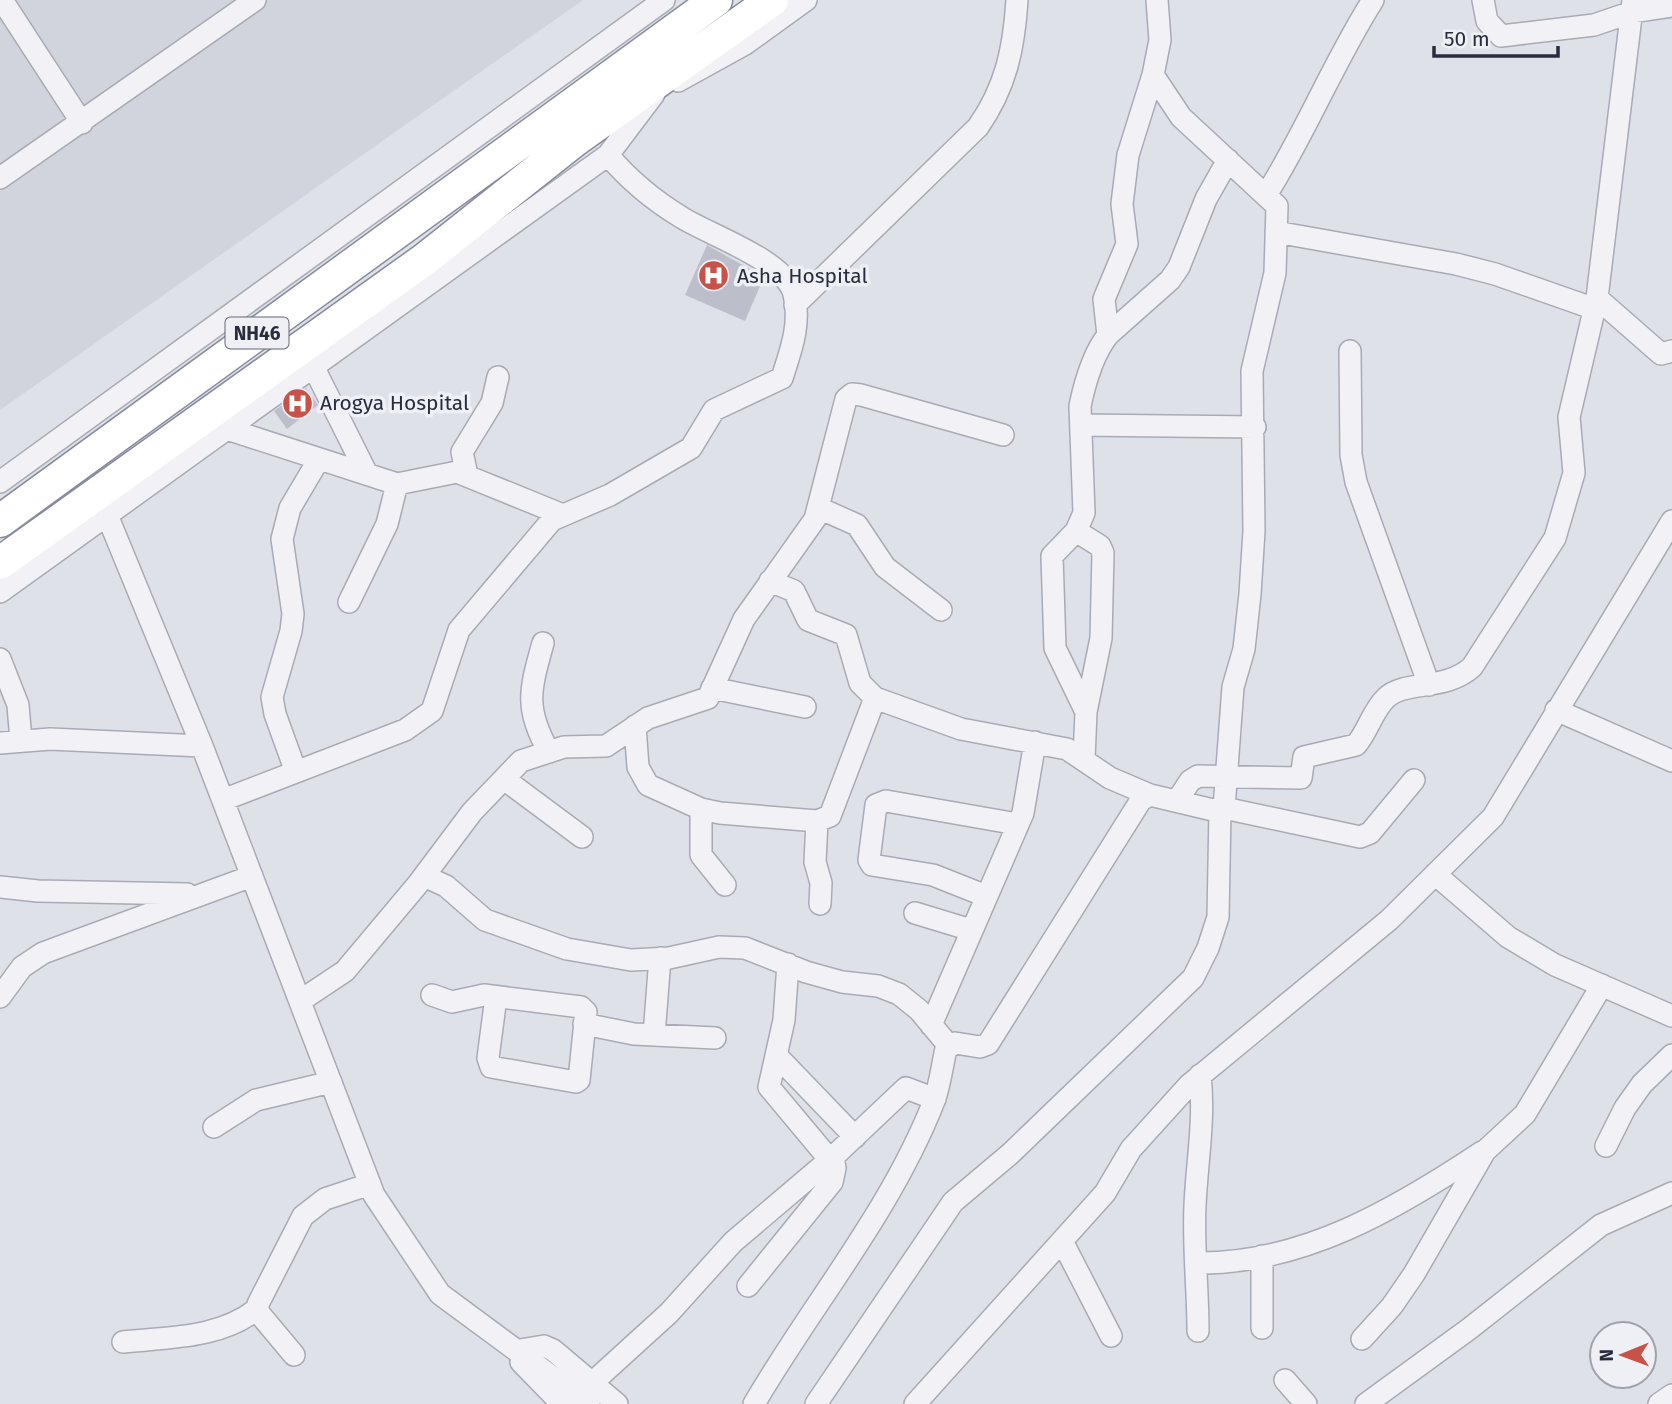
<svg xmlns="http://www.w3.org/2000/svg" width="1672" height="1404" font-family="'Fira Sans',sans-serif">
  <rect width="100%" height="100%" fill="#dfe1e8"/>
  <path fill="#d1d3dd" d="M 0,0 L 583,0 L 0,410 Z"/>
  <path fill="#bcbfca" d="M 707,245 L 764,277 L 745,321 L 685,295 Z
    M 306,388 L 318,405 L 287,429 L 274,411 Z"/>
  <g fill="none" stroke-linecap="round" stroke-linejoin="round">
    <defs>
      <path id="minor" d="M 2,0 L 82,123
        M 1483,0 L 1487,21 L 1501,36 L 1594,25 L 1632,12 L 1672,6
        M 1633,0 L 1597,298 L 1661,354 L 1672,351
        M 678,81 L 745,44 L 806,0
        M 0,178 L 255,0
        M 1266,195 C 1306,132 1333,63 1373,0
        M 1276,232 L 1456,264 L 1495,274 L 1595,309
        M 795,305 L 978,127 C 1006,87 1014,48 1017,0
        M 1108,335 L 1104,299 L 1127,244 L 1122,204 L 1128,155 L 1153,75
        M 1350,351 L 1351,455 L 1356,482 L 1429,685
        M 313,366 L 367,474
        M 1081,425 L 1255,427
        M 227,429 L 397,484 L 457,472 L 563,515
        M 467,475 L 462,452 L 492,403 L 498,377
        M 0,482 L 664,0
        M 819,508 L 857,525 L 885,567 L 941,610
        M 107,515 L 202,746 L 374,1195 L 440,1294 L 589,1404
        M 1076,531 L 1100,546 L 1103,553 L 1101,638 L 1086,712
        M 770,581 L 794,591 L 808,620 L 846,635 L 860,683 L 875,698
        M 0,592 L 608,155 L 654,94
        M 349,602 L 387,524 L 397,484
        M 543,643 C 530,690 524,708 549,752
        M 0,659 L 18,705 L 21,741
        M 712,688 L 805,707
        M 1556,710 L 1672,761
        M 635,726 L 638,767 L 648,785 L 701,809 L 720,813 L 817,821 L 830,816 L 875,698 L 961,729 L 1067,749 L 1110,778 L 1150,795
        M 0,743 L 50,739 L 202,746
        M 1084,759 L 1086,712 L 1055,648 L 1052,556 L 1076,531 L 1084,513 L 1080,406 C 1085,382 1093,354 1108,335 L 1170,280 L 1179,267 L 1206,199 L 1228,160
        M 296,772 L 275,714 L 272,697 L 291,631 L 293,614 L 282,539 L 290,508 L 319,459
        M 504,779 L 582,837
        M 223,800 L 405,730 L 432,711 L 459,630 L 552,520 L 610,495 L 691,448 L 714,410 L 782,378 C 791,350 801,324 794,294 C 785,260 709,235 681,217 C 653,200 629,180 608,155
        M 1177,801 L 1190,781 L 1198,776 L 1301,778 L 1304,757 L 1356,745 C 1368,731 1373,710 1386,698 C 1404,680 1446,691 1472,667 L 1555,538 L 1574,473 L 1569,417 L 1597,298
        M 1224,808 L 1360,837 L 1370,833 L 1414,780
        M 701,809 L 701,855 L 725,885
        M 817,821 L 815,862 L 821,883 L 820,904
        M 1435,874 L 1508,937 L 1555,965 L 1672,1016
        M 424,876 L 446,886 L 485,920 L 567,949 L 631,960 L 669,958 L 719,947 L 745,948 L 806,972 L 842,982 L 878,986 L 899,994 L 919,1010 L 949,1046
        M 0,887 L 38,891 L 187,894
        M 986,896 L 933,875 L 872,865 L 869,860 L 876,805 L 886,801 L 1017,824
        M 915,913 L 971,930
        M 788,964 L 784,1020 L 769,1087 L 830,1160
        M 432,995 L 452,1002 L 484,995 L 581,1007 L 586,1012 L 579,1080 L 576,1082 L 491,1067 L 488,1058 L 496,997
        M 0,997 L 22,967 L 43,953 L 252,876
        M 300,1001 L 345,971 L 418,884 L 472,812 L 521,761 L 564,747 L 606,746 L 648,718 L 708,698 L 744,619 L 815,519 L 846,399 L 852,394 L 861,395 L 1003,435
        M 584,1024 L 634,1034 L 715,1038
        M 931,1025 L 1023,813 L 1035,742
        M 654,1035 L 660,958
        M 778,1057 L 855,1137
        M 214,1127 L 256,1100 L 331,1082
        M 1606,1146 L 1625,1108 L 1642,1084 L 1672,1055
        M 1062,1241 L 1111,1336
        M 1262,1256 L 1262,1328
        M 1197,1263 C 1303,1264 1396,1209 1482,1152
        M 748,1286 L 832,1182 L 835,1168 L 833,1157
        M 1198,1331 C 1198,1289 1193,1247 1195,1205 C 1197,1161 1205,1119 1200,1075
        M 1362,1339 L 1392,1306 L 1414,1274 L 1485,1151 L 1525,1114 L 1602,985
        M 123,1342 C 168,1337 219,1339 257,1309
        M 520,1350 L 544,1346 L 553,1350 L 617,1404
        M 294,1355 L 258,1312 L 258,1304 L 303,1216 L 325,1199 L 370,1184
        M 521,1362 L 562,1404
        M 1285,1380 L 1306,1404
        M 592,1383 L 669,1313 L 733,1242 L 833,1157 L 906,1088 L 935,1099
        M 754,1404 C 813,1303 891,1211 934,1101 C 940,1085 942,1066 946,1049 L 955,1043 L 980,1047 L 988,1044 L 1141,800 L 1150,795 L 1213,810 L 1224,808 L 1233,687 L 1244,649 L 1250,594 L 1254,531 L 1252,371 L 1275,273 L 1277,206 L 1181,117 L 1153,75 L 1160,40 L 1157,0
        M 816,1404 L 953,1202 L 1010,1154 L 1193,978 L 1208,948 L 1218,917 L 1220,811
        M 915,1404 L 1105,1193 L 1131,1149 L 1189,1085 L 1389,920 L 1493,817 L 1672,521
        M 1366,1404 L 1469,1329 L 1601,1225 L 1672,1193
        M 1659,1404 L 1672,1395"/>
      <path id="highway" d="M 0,521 L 716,0
        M 0,563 L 425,259 L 574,141 L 772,0"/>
    </defs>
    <use href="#minor" stroke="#a8abb5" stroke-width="24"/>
    <use href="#highway" stroke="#878b9e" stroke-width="35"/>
    <use href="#minor" stroke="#f2f2f6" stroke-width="21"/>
    <use href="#highway" stroke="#fff" stroke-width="32"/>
  </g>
  <defs>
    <symbol id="hospital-disc" viewBox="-11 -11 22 22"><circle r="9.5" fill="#c85148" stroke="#eef0f5"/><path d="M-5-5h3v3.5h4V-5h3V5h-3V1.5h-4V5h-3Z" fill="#fff"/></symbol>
  </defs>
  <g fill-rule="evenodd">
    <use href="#hospital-disc" x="696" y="258" width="35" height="35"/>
    <use href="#hospital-disc" x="280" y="386" width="35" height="35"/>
  </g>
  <g text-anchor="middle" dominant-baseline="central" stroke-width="7" stroke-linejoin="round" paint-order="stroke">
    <rect fill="#eef0f5" stroke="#646775" stroke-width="2" x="225.5" y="317.5" width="63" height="31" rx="5"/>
    <g font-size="19" font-weight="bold" fill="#292c3e">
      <text x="257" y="333">NH46</text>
    </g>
    <g font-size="21" fill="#292c3e" stroke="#eef0f5" text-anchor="start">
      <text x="737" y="276">Asha Hospital</text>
      <text x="320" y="403">Arogya Hospital</text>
    </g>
  </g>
  <g transform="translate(1623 1355) rotate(269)"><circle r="33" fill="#eef0f5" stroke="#9fa2ac" stroke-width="2"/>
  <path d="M0-5L12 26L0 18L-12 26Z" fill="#c85148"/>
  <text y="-10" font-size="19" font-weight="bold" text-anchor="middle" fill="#292c3e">N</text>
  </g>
  <path d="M1434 46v10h124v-10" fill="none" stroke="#292c3e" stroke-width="3.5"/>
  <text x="1444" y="46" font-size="21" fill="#292c3e" stroke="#eef0f5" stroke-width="5" paint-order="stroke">50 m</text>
</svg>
